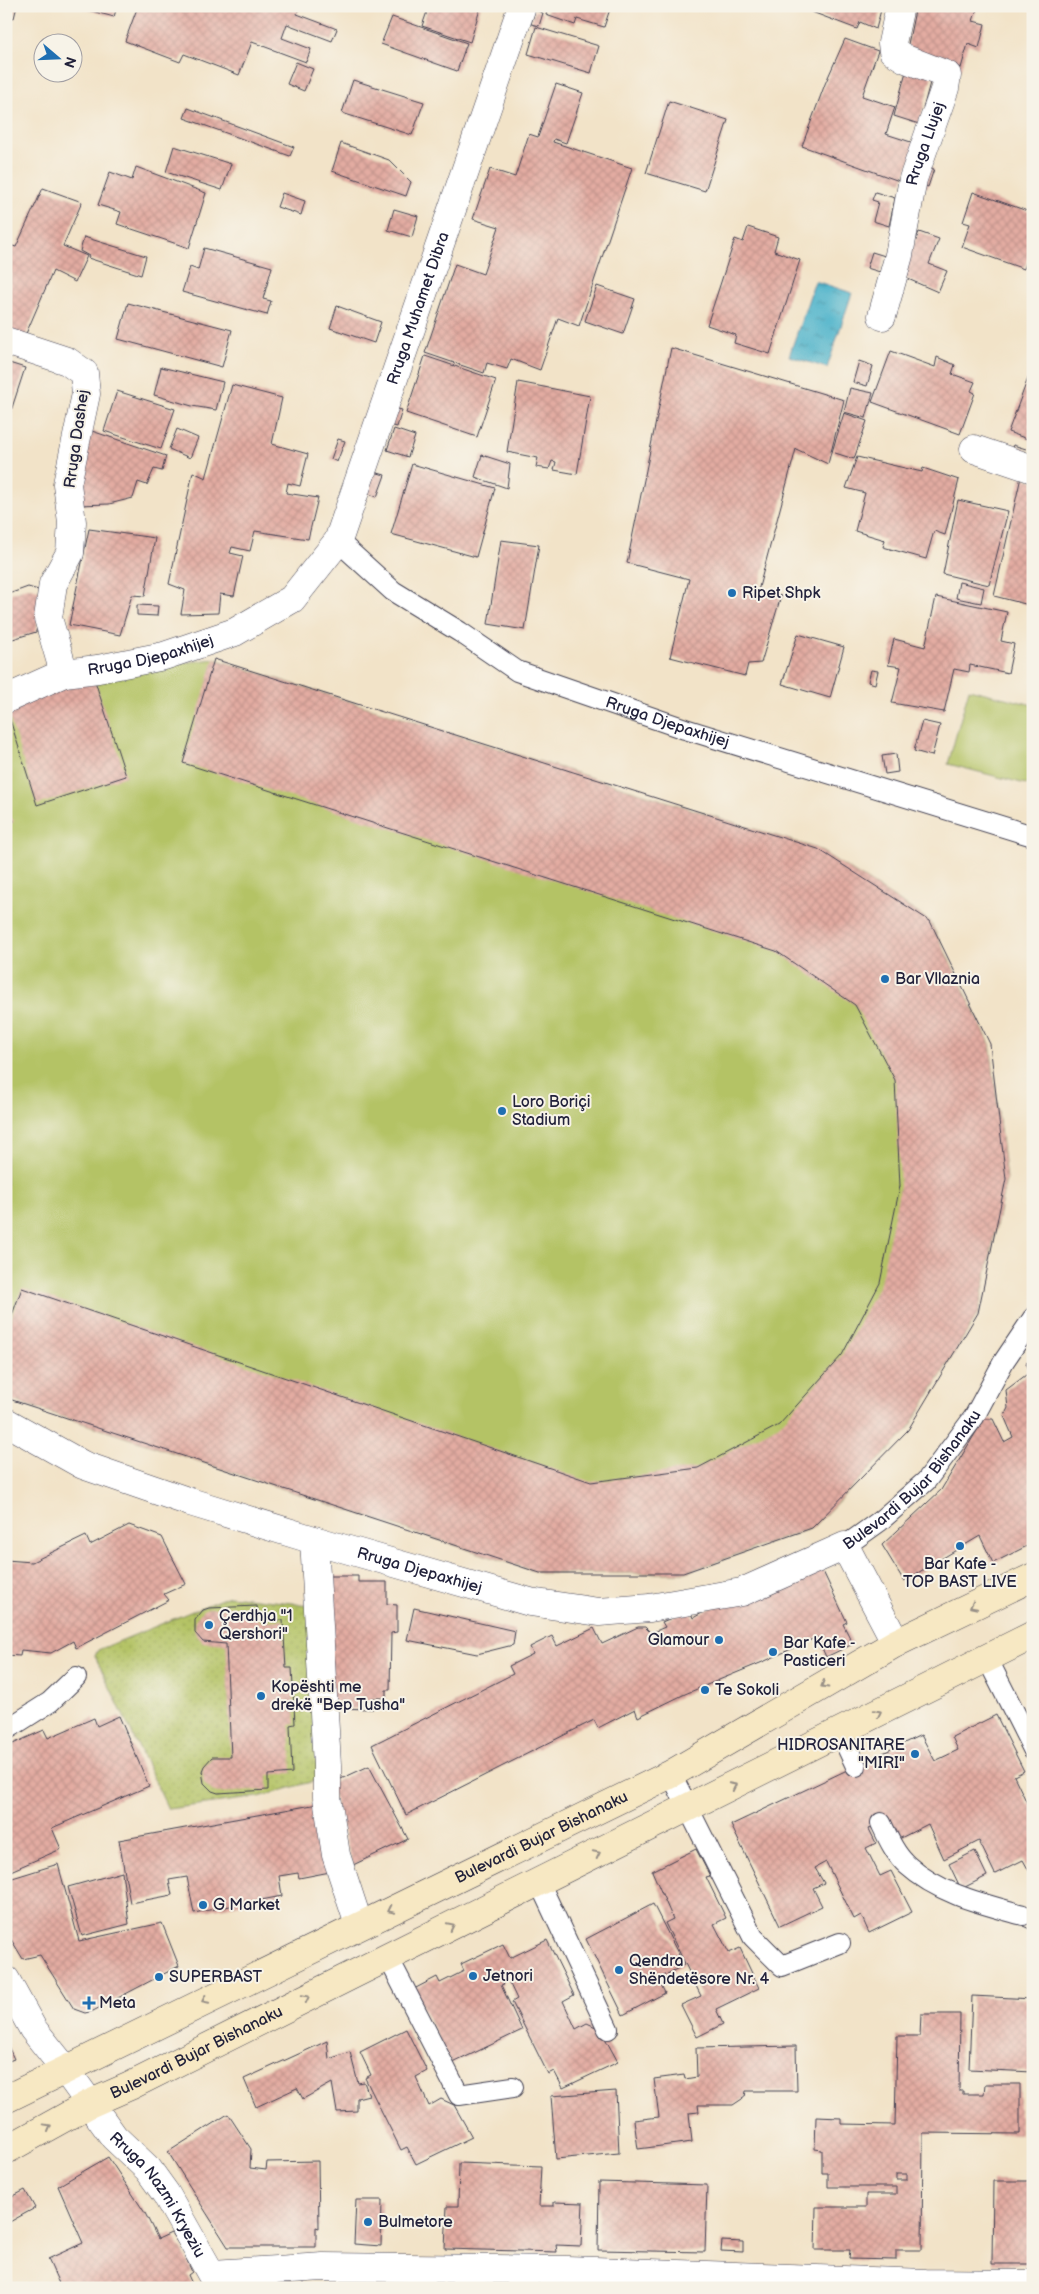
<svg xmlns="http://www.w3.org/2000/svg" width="1039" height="2294" font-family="'Balsamiq Sans',sans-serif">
  <defs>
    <pattern id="garden-dots" width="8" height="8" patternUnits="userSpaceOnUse" patternTransform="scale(1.25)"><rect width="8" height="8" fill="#b4c365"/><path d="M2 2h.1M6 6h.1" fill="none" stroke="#9aa759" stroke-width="1.8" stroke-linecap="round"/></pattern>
    <pattern id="water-ripples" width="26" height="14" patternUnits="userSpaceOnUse" patternTransform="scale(1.25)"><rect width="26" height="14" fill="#4bb2ca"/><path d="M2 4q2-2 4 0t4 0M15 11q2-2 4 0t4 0" fill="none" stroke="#3e90a5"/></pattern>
    <pattern id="building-cross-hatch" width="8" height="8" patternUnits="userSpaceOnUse" patternTransform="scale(1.25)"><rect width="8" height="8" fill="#e3aca2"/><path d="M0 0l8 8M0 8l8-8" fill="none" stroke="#c2948c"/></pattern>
  </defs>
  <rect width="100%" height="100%" fill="#f7f3e8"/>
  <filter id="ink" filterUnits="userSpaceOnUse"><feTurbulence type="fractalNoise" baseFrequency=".02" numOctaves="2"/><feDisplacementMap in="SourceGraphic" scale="10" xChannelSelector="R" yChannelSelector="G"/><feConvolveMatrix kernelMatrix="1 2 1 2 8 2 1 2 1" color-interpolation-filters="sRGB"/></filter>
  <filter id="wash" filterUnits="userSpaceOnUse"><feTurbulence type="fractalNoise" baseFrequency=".0096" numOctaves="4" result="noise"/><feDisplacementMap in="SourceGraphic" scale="20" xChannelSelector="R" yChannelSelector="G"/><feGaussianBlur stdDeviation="1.12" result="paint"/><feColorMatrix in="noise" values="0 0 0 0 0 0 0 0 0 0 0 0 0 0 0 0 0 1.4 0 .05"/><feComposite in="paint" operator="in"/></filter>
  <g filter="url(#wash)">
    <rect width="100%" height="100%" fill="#f2e3c8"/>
    <path fill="url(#garden-dots)" stroke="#6b7250" d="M 229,1596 L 309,1605 L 321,1779 L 259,1797 L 168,1809 L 95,1656 L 98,1650 Z"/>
    <path fill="#b4c365" stroke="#6b7250" d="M 214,659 L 818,849 L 930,921 L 990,1044 L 1006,1179 L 978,1313 L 908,1430 L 812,1528 L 683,1573 L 540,1573 L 6,1398 L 6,705 L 87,674 Z
      M 969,689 L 1033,705 L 1033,786 L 948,764 Z"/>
    <path fill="url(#water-ripples)" stroke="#366a82" d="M 815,281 L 852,293 L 827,368 L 789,356 Z"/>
    <g id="blocks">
      <path fill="url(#building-cross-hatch)" fill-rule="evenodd" d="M 6,6 L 17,6 L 14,18 L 6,16 Z
        M 73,6 L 117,6 L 114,17 Z
        M 138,6 L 300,6 L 297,14 L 337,29 L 332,41 L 287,24 L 282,38 L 311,49 L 306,62 L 252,42 L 239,75 L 184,54 L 180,62 L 125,41 Z
        M 429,6 L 481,6 L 470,42 L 422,26 Z
        M 548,6 L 611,6 L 604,27 L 577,19 L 575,25 L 546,15 Z
        M 796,6 L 882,6 L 876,29 L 860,22 L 857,29 Z
        M 916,6 L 978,6 L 973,21 L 985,24 L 979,48 L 968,44 L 961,68 L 907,49 Z
        M 535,10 L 543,13 L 539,26 L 531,24 Z
        M 392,17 L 467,43 L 457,71 L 381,44 Z
        M 536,27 L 599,46 L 591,73 L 528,54 Z
        M 845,39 L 878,51 L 862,96 L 895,107 L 886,134 L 917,144 L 902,182 L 802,146 L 825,84 Z
        M 296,62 L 313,69 L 304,91 L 287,84 Z
        M 908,64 L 932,75 L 919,124 L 894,116 Z
        M 353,80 L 424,102 L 412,135 L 342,113 Z
        M 556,84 L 583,93 L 566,143 L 554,139 L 553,142 L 632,168 L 579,326 L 558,318 L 540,370 L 511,359 L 507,369 L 487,363 L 484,373 L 425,353 L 455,264 L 483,274 L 499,227 L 473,219 L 490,169 L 515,177 L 529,134 L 538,137 Z
        M 669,101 L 728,120 L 705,191 L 646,173 Z
        M 188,108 L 294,147 L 290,156 L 184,118 Z
        M 341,143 L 389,160 L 411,182 L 406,196 L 332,171 Z
        M 174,146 L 231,164 L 222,190 L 166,172 Z
        M 136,167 L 206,193 L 189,248 L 117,224 L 121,212 L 98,205 L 110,172 L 132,180 Z
        M 929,168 L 934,169 L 928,187 L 923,185 Z
        M 43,188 L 82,202 L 63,246 L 87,256 L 75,282 L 53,271 L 22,343 L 6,338 L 6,244 L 16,247 Z
        M 875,192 L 895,198 L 889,226 L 873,221 L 878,202 L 872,200 Z
        M 973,192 L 1033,213 L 1033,244 L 1024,269 L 962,247 L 970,224 L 963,222 Z
        M 282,193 L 305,201 L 301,215 L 277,207 Z
        M 394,209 L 418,216 L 412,237 L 388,230 Z
        M 748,227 L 778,237 L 774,251 L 800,260 L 770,354 L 734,343 L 736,335 L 707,325 L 735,239 L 743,242 Z
        M 919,232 L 939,239 L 929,264 L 947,271 L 938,292 L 901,276 Z
        M 84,237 L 146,256 L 141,275 L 88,258 L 89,256 L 80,251 Z
        M 204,248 L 272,267 L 263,299 L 271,301 L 267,315 L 182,292 L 190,267 L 198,270 Z
        M 872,252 L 885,256 L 880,272 L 867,268 Z
        M 597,286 L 635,299 L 623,334 L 585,321 Z
        M 128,303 L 232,330 L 222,367 L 118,339 Z
        M 337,306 L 381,322 L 374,343 L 330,328 Z
        M 671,348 L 844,400 L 828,464 L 796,449 L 758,591 L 781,596 L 761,663 L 748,664 L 745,676 L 670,657 L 689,579 L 627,563 Z
        M 891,351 L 935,367 L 937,357 L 955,365 L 952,374 L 975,382 L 971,391 L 975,393 L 960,434 L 872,402 Z
        M 425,356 L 496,380 L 477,437 L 406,413 Z
        M 859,361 L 873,366 L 867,386 L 853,382 Z
        M 6,362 L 25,368 L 7,423 L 6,423 Z
        M 1033,365 L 1033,441 L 1008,432 Z
        M 161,367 L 223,382 L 216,410 L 192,406 L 154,395 Z
        M 518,382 L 590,396 L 577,474 L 554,470 L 556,462 L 552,461 L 549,469 L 536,467 L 538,458 L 507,452 Z
        M 232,385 L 282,398 L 272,444 L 308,454 L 300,486 L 288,483 L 286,493 L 318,498 L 308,539 L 255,531 L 250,551 L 232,547 L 230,553 L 243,556 L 234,596 L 220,594 L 218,613 L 181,614 L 185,590 L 169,584 L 193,472 L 206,478 Z
        M 850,388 L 873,393 L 866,418 L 844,412 Z
        M 117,391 L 175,409 L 161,449 L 104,431 Z
        M 394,408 L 402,410 L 397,427 L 389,425 Z
        M 844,413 L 867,421 L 854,459 L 832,452 Z
        M 83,428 L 166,456 L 162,471 L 154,469 L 147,485 L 138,482 L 133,498 L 109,504 L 78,505 Z
        M 177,429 L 198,438 L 190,458 L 169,449 Z
        M 394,429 L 415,436 L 408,457 L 387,450 Z
        M 338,439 L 345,441 L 337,462 L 331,459 Z
        M 1013,445 L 1026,449 L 1024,454 L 1011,450 Z
        M 482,455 L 510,464 L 507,488 L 475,477 Z
        M 857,457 L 922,472 L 923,468 L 959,480 L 945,535 L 934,531 L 926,559 L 883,547 L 885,540 L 855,531 L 865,493 L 846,488 Z
        M 412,464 L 495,488 L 476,557 L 391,534 Z
        M 374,472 L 385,475 L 377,497 L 367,493 Z
        M 1021,477 L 1033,481 L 1033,606 L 994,596 Z
        M 958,500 L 1008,511 L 989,585 L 943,574 Z
        M 89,529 L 155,538 L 145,596 L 132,595 L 120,635 L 69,625 Z
        M 501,540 L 539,545 L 525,630 L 488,624 Z
        M 959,582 L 984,588 L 981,603 L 956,598 Z
        M 28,587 L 42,591 L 36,632 L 6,641 L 6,595 Z
        M 936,597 L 1007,612 L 1001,641 L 1014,644 L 1008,673 L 970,665 L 969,672 L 954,669 L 944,712 L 892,703 L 901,667 L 888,665 L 894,639 L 925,647 Z
        M 137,605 L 158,606 L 157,616 L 137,615 Z
        M 798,634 L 844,647 L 830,698 L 782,684 Z
        M 214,659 L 818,849 L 930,921 L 990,1044 L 1006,1179 L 978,1313 L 908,1430 L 812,1528 L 683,1573 L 540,1573 L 6,1398 L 6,1331 L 22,1288 L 591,1482 L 698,1468 L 779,1425 L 842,1355 L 880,1283 L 900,1186 L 895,1080 L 855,1005 L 776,951 L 183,763 Z
        M 871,670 L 878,671 L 875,684 L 868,682 Z
        M 94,678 L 126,776 L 37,805 L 6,707 Z
        M 922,721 L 940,725 L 932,756 L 914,751 Z
        M 896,754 L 898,772 L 885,774 L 882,756 Z
        M 6,812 L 14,821 L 6,828 Z
        M 1033,1359 L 1033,1543 L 993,1563 L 980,1536 L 904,1581 L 882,1545 L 941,1490 L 984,1419 L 993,1419 L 1004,1442 L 1013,1437 L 1004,1416 L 1008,1408 L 1006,1390 L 1030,1372 L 1026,1363 Z
        M 129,1525 L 162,1537 L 186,1584 L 164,1594 L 169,1600 L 76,1648 L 73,1641 L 51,1653 L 21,1650 L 20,1656 L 6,1655 L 6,1560 L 32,1562 L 86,1536 L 90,1545 Z
        M 819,1563 L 847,1622 L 843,1624 L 853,1644 L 826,1657 L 817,1637 L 765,1661 L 685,1694 L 638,1717 L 635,1709 L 598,1728 L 594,1720 L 406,1815 L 372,1745 L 513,1674 L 509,1666 L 533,1654 L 530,1647 L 552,1636 L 557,1646 L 594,1628 L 602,1644 L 638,1627 L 645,1627 L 651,1633 L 665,1627 L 662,1622 L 690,1610 L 693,1618 L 728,1599 Z
        M 325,1576 L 358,1576 L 358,1582 L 387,1582 L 387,1604 L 397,1605 L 397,1632 L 391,1633 L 390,1690 L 386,1690 L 386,1698 L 373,1698 L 373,1709 L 330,1708 Z
        M 257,1606 L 258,1621 L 283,1620 L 286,1668 L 292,1668 L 295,1724 L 290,1725 L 292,1773 L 268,1775 L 268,1790 L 218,1793 L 212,1791 L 204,1783 L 202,1771 L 204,1766 L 212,1757 L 231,1757 L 226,1644 L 203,1642 L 195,1633 L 195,1620 L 203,1610 L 209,1608 Z
        M 414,1608 L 515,1631 L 513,1645 L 477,1654 L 407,1640 Z
        M 996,1715 L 1024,1771 L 1014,1776 L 1028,1805 L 1033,1802 L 1033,1878 L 1023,1860 L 995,1874 L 979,1841 L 944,1859 L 928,1824 L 895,1841 L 885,1821 L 869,1829 L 876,1843 L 866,1848 L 880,1876 L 891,1871 L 912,1912 L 869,1933 L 861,1915 L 854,1919 L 826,1862 L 815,1868 L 824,1883 L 813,1888 L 822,1906 L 780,1926 L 731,1825 L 921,1735 L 935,1761 L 958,1750 L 952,1737 Z
        M 119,1716 L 149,1786 L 52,1828 L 61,1849 L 6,1873 L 6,1747 L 44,1730 L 48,1738 L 94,1718 L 97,1726 Z
        M 369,1766 L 408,1839 L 353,1865 L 330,1784 Z
        M 318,1804 L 330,1872 L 299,1878 L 298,1873 L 279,1876 L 282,1896 L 194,1913 L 187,1877 L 169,1880 L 172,1895 L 130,1903 L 119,1840 Z
        M 696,1849 L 710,1876 L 706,1877 L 726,1918 L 714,1924 L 729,1953 L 740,1948 L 759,1988 L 716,2009 L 723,2024 L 697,2037 L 681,2005 L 701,1996 L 665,1923 L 673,1919 L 652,1871 Z
        M 975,1851 L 987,1876 L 961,1889 L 949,1864 Z
        M 58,1864 L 79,1941 L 162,1923 L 179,1966 L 93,2011 L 85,2013 L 74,2009 L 40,1955 L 23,1959 L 9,1936 L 11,1936 L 6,1925 L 6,1880 Z
        M 122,1872 L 129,1924 L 82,1936 L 68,1887 Z
        M 653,1904 L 684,1965 L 658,1979 L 665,1993 L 623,2015 L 586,1939 Z
        M 1033,1905 L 1033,1928 L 1032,1930 L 1023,1926 Z
        M 547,1940 L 574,1995 L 563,2001 L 576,2029 L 587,2023 L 600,2029 L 618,2062 L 563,2088 L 554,2071 L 548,2074 L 512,2002 L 517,1999 L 506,1976 L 502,1978 L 504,1984 L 501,1985 L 522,2030 L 451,2064 L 414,1989 L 437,1977 L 440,1983 L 464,1971 L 461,1964 L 503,1944 L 510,1958 Z
        M 972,1996 L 1033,1999 L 1033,2072 L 969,2069 Z
        M 921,2014 L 960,2014 L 959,2091 L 963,2091 L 963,2094 L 984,2094 L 985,2084 L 1020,2084 L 1020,2134 L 923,2133 L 922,2250 L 896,2250 L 896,2260 L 849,2259 L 850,2250 L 815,2250 L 816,2207 L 866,2207 L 866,2194 L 896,2194 L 896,2187 L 828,2187 L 828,2173 L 822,2173 L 822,2150 L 815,2149 L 816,2117 L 841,2118 L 841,2124 L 895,2125 L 897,2036 L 920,2036 ZM 896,2174 L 907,2174 L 907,2180 L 896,2180 Z
        M 406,2029 L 427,2071 L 416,2077 L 429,2106 L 441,2099 L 454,2105 L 472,2137 L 416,2164 L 407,2147 L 401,2150 L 365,2078 L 371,2075 L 360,2052 Z
        M 327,2041 L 329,2059 L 350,2052 L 358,2083 L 364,2082 L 369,2095 L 357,2098 L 357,2111 L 337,2112 L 332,2083 L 303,2099 L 297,2088 L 256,2107 L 244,2079 Z
        M 6,2042 L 14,2059 L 6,2062 Z
        M 796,2046 L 797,2091 L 746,2091 L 745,2097 L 733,2105 L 698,2105 L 699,2112 L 689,2113 L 692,2142 L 638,2149 L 634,2120 L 659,2117 L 654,2079 L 684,2075 L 685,2079 L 697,2077 L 696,2048 Z
        M 616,2091 L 619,2153 L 556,2159 L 551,2096 Z
        M 228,2114 L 251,2149 L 250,2168 L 266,2170 L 267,2162 L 318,2161 L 319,2228 L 316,2227 L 316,2247 L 228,2247 L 168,2152 Z
        M 108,2157 L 145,2213 L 158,2239 L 171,2233 L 183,2251 L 192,2272 L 188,2275 L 194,2288 L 61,2288 L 48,2259 L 83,2243 L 58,2186 Z
        M 459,2163 L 541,2166 L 539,2206 L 554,2206 L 554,2202 L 583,2203 L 581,2246 L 556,2245 L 557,2252 L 445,2249 L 447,2206 L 458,2206 Z
        M 993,2181 L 1033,2181 L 1033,2264 L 992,2264 Z
        M 599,2182 L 707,2185 L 705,2252 L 598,2250 Z
        M 25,2190 L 35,2208 L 6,2224 L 6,2200 Z
        M 356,2200 L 382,2200 L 381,2246 L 354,2244 Z
        M 722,2241 L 743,2242 L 743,2252 L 721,2251 Z
        M 351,2284 L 352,2288 L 338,2288 L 338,2287 Z"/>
    </g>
  </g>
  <g filter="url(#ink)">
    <use href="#blocks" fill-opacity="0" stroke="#413f50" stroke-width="1"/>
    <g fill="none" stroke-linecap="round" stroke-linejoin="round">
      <defs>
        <g id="lane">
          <path id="s1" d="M 338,541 L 393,591 L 460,632 L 517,671 L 685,729 L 1033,836"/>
          <path id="s2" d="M 845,1546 L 880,1521 L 926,1481 L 974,1417 L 1004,1361 L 1033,1318"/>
          <path d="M 987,1658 L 1033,1749"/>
          <path d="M 6,1730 L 50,1702 L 76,1677"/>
          <path d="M 840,1732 L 856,1766"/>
          <path d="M 671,1774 L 753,1937 L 782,1966 L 840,1943"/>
          <path d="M 881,1823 C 888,1838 895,1854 907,1865 C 939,1894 983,1904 1023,1915"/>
          <path d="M 539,1882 L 608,2029"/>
          <path d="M 388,1957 L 459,2095 L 513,2087"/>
        </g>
        <g id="street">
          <path id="s3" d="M 882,316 L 899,255 L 913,179 L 945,88 L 947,75 L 906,59 L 893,51 L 892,43 L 900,6"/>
          <path d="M 6,341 L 67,361 L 84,373 L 86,394 L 67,484 L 72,522 L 70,553 L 53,584 L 48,618 L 64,673"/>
          <path d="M 974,449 L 1033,469"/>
          <path id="s4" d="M 6,699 L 64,673 L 98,669 L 164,656 L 235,632 L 292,599 L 338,541 L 522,6"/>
          <path id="s5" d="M 6,1422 L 83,1465 L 190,1502 L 314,1540 L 530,1602 L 599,1612 L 650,1608 L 742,1592 L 845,1546 L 896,1643"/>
          <path d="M 314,1540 L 327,1765 L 327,1797 L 336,1855 L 359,1925"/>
          <path id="s6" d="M 6,1980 L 33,2029 L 65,2069 L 114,2137 L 148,2169 L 166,2194 L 219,2288"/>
          <path d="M 213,2274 L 323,2267 L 567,2270 L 926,2283 L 1033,2284"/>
        </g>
        <g id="secondary">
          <path id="s7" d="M 6,2099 L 671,1774 L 896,1643 L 1033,1577"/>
          <path id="s8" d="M 6,2150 L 89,2104 L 130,2086 L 1033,1635"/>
        </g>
      </defs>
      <use href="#lane" stroke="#413f50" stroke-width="22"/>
      <use href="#street" stroke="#413f50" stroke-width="29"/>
      <use href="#secondary" stroke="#413f50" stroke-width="29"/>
      <use href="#lane" stroke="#fff" stroke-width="20"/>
      <use href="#street" stroke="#fff" stroke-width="28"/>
      <use href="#secondary" stroke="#f7e8c3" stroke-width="28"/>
    </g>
    <defs><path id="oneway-chevron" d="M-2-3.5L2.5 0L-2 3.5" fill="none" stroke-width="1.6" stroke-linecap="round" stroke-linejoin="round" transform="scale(1.25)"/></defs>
    <g stroke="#978f86">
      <use href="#oneway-chevron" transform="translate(973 1606) rotate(154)"/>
      <use href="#oneway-chevron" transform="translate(824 1685) rotate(150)"/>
      <use href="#oneway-chevron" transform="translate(878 1713) rotate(-27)"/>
      <use href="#oneway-chevron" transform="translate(733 1786) rotate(-27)"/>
      <use href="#oneway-chevron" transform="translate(597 1854) rotate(-26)"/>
      <use href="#oneway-chevron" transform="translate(391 1910) rotate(154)"/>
      <use href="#oneway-chevron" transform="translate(451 1926) rotate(-26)"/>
      <use href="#oneway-chevron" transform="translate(306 1998) rotate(-27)"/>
      <use href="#oneway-chevron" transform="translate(205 2000) rotate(154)"/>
      <use href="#oneway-chevron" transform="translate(48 2127) rotate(-29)"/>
    </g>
  </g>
  <g fill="#1f6fb2" stroke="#f7f3e8" stroke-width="2">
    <circle cx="732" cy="593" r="5"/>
    <circle cx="885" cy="979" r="5"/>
    <circle cx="502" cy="1111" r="5"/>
    <circle cx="960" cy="1546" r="5"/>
    <circle cx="209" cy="1625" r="5"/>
    <circle cx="719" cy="1640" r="5"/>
    <circle cx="773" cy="1652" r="5"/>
    <circle cx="705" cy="1690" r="5"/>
    <circle cx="261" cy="1696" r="5"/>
    <circle cx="915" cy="1754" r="5"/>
    <circle cx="203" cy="1905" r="5"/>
    <circle cx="619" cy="1970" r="5"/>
    <circle cx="473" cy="1976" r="5"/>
    <circle cx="159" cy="1977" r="5"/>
    <path d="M86.5 1995.5h5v5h5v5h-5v5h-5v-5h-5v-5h5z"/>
    <circle cx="368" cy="2222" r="5"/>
  </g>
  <g text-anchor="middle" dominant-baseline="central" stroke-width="4" stroke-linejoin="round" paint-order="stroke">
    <g font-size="16" fill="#22223b" stroke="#f7f3e8">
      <text stroke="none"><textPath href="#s3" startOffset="178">Rruga Llujej</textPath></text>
      <text stroke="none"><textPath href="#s4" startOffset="626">Rruga Muhamet Dibra</textPath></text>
      <text transform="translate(77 439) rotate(-82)">Rruga Dashej</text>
      <text stroke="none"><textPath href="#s4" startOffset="152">Rruga Djepaxhijej</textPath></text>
      <text stroke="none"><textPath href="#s1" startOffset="381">Rruga Djepaxhijej</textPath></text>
      <text stroke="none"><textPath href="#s2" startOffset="95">Bulevardi Bujar Bishanaku</textPath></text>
      <text stroke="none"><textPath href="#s5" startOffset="441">Rruga Djepaxhijej</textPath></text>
      <text stroke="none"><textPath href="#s7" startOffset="596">Bulevardi Bujar Bishanaku</textPath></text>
      <text stroke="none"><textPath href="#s8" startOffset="214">Bulevardi Bujar Bishanaku</textPath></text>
      <text stroke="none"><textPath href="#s6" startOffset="264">Rruga Nazmi Kryeziu</textPath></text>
    </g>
    <g font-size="16" fill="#22223b" stroke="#f7f3e8" text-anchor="start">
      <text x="742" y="593">Ripet Shpk</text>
      <text x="895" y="979">Bar Vllaznia</text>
      <text x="512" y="1102">Loro Boriçi<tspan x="512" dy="18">Stadium</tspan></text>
      <text x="960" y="1564" text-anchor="middle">Bar Kafe -<tspan x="960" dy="18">TOP BAST LIVE</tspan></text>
      <text x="219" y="1616">Çerdhja "1<tspan x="219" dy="18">Qershori"</tspan></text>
      <text x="709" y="1640" text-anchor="end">Glamour</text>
      <text x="783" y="1643">Bar Kafe -<tspan x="783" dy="18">Pasticeri</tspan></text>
      <text x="271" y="1687">Kopështi me<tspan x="271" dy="18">drekë "Bep Tusha"</tspan></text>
      <text x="715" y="1690">Te Sokoli</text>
      <text x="905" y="1745" text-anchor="end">HIDROSANITARE<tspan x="905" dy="18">"MIRI"</tspan></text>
      <text x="213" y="1905">G Market</text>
      <text x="629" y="1961">Qendra<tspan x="629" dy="18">Shëndetësore Nr. 4</tspan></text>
      <text x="483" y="1976">Jetnori</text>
      <text x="169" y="1977">SUPERBAST</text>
      <text x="99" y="2003">Meta</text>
      <text x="378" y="2222">Bulmetore</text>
    </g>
  </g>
  <rect width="1039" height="2294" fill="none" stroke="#f7f3e8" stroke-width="25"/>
  <g transform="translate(58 58) rotate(109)"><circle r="24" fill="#f7f3e8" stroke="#a29fa3"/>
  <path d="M0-4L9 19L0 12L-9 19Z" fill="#1f6fb2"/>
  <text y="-8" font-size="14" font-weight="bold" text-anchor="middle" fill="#22223b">N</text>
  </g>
</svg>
